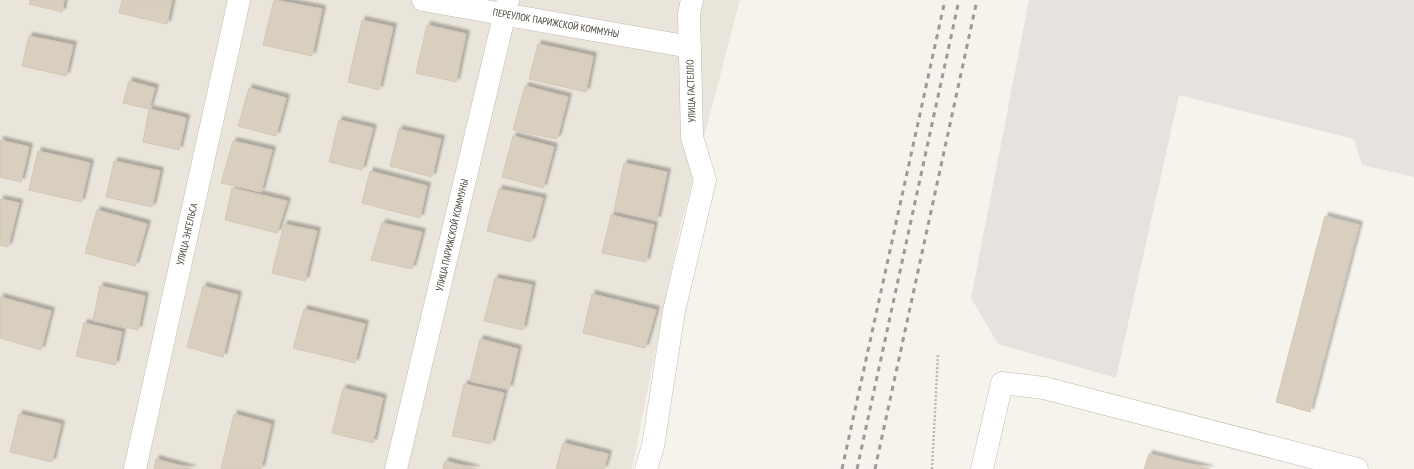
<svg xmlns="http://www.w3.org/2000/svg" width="1414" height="469" font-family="'PT Sans Narrow',sans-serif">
  <defs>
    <filter id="shadow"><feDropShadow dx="3.5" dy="-3.5" stdDeviation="1" flood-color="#0004"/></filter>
  </defs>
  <rect width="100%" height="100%" fill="#f6f3ec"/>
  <path fill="#eae5da" d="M 0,0 L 740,0 L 679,232 L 632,469 L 0,469 Z"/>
  <path fill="#e6e2dd" d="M 1029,0 L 1414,0 L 1414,177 L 1362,165 L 1354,139 L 1179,95 L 1116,378 L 998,344 L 971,298 Z"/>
  <path fill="#d8cfc1" stroke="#d3c7b4" filter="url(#shadow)" d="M 30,0 L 64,0 L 62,12 L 29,4 Z
    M 122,0 L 172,0 L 167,24 L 119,13 Z
    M 274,0 L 322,9 L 312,56 L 263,45 Z
    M 362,20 L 393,27 L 379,90 L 348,82 Z
    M 427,25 L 466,34 L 456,82 L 416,73 Z
    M 29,36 L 73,45 L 66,76 L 22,66 Z
    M 538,44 L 593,56 L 586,92 L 529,79 Z
    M 129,81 L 155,88 L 149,109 L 123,103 Z
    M 525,86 L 568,97 L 557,139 L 513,130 Z
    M 249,88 L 286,98 L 276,136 L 238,126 Z
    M 149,109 L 186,118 L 179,150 L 143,142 Z
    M 339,120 L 373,128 L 362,170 L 329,162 Z
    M 399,129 L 441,139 L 432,177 L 390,166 Z
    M 513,136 L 554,147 L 543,188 L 502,177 Z
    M 0,140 L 29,147 L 21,182 L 0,177 Z
    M 233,141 L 272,150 L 261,192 L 221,183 Z
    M 38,151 L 90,163 L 81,202 L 29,190 Z
    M 114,161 L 160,171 L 152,207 L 106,197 Z
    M 624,163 L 667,172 L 657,220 L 614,210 Z
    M 370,171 L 427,186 L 420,218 L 362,203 Z
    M 232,188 L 287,201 L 277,233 L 225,220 Z
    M 499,189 L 543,198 L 531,242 L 487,231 Z
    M 0,199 L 19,203 L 8,247 L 0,245 Z
    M 97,210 L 147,224 L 135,266 L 85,253 Z
    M 611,215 L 654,225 L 646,262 L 602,253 Z
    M 1325,216 L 1359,225 L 1310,412 L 1276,402 Z
    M 382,223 L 422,232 L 412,269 L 371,260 Z
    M 284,224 L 317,231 L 305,281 L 272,273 Z
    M 495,278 L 532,285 L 523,330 L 484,321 Z
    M 100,286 L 145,296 L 138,330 L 93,320 Z
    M 203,286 L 238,295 L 223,357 L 187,347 Z
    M 592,294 L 656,310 L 645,348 L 583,333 Z
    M 0,297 L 51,311 L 41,350 L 0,338 Z
    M 304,309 L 365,324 L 355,363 L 293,348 Z
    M 84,323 L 122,332 L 115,365 L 76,356 Z
    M 480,339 L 518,349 L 509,389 L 470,381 Z
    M 464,384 L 504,393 L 491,444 L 452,436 Z
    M 343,388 L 383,398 L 373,443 L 332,433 Z
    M 19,414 L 61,424 L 52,462 L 10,452 Z
    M 234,414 L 271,424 L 261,469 L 221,469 Z
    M 563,443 L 608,454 L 604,469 L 556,469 Z
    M 1149,454 L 1210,469 L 1144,469 Z
    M 156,459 L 192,469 L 154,469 Z
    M 445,461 L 476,469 L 443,469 Z"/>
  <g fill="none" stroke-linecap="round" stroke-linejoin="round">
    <defs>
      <path id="minor" d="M 423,0 L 690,47
        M 135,469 L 239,0
        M 396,469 L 508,0
        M 646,469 L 653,446 L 674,311 L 705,180 L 692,137 L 689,14 L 692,0
        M 982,469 L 1002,383 L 1044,388 L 1357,469"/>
    </defs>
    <use href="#minor" stroke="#c2bbae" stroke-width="23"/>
    <path stroke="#c4b79f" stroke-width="2.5" stroke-dasharray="2 2" stroke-linecap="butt" d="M 932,469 L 938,354"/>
    <use href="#minor" stroke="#fff" stroke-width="22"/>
    <path stroke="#9a9a9a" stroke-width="3" stroke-dasharray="5 5" stroke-linecap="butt" d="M 842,469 L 945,0
      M 857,469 L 959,0
      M 875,469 L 977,0"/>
  </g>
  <g text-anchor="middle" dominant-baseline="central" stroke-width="3" stroke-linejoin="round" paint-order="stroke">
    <g font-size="10" fill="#4b4439" stroke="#fff">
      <text transform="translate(556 23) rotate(10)">ПЕРЕУЛОК ПАРИЖСКОЙ КОММУНЫ</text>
      <text transform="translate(691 91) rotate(-92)">УЛИЦА ГАСТЕЛЛО</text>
      <text transform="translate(187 234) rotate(-77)">УЛИЦА ЭНГЕЛЬСА</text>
      <text transform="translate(452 235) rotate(-77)">УЛИЦА ПАРИЖСКОЙ КОММУНЫ</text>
    </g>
  </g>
</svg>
